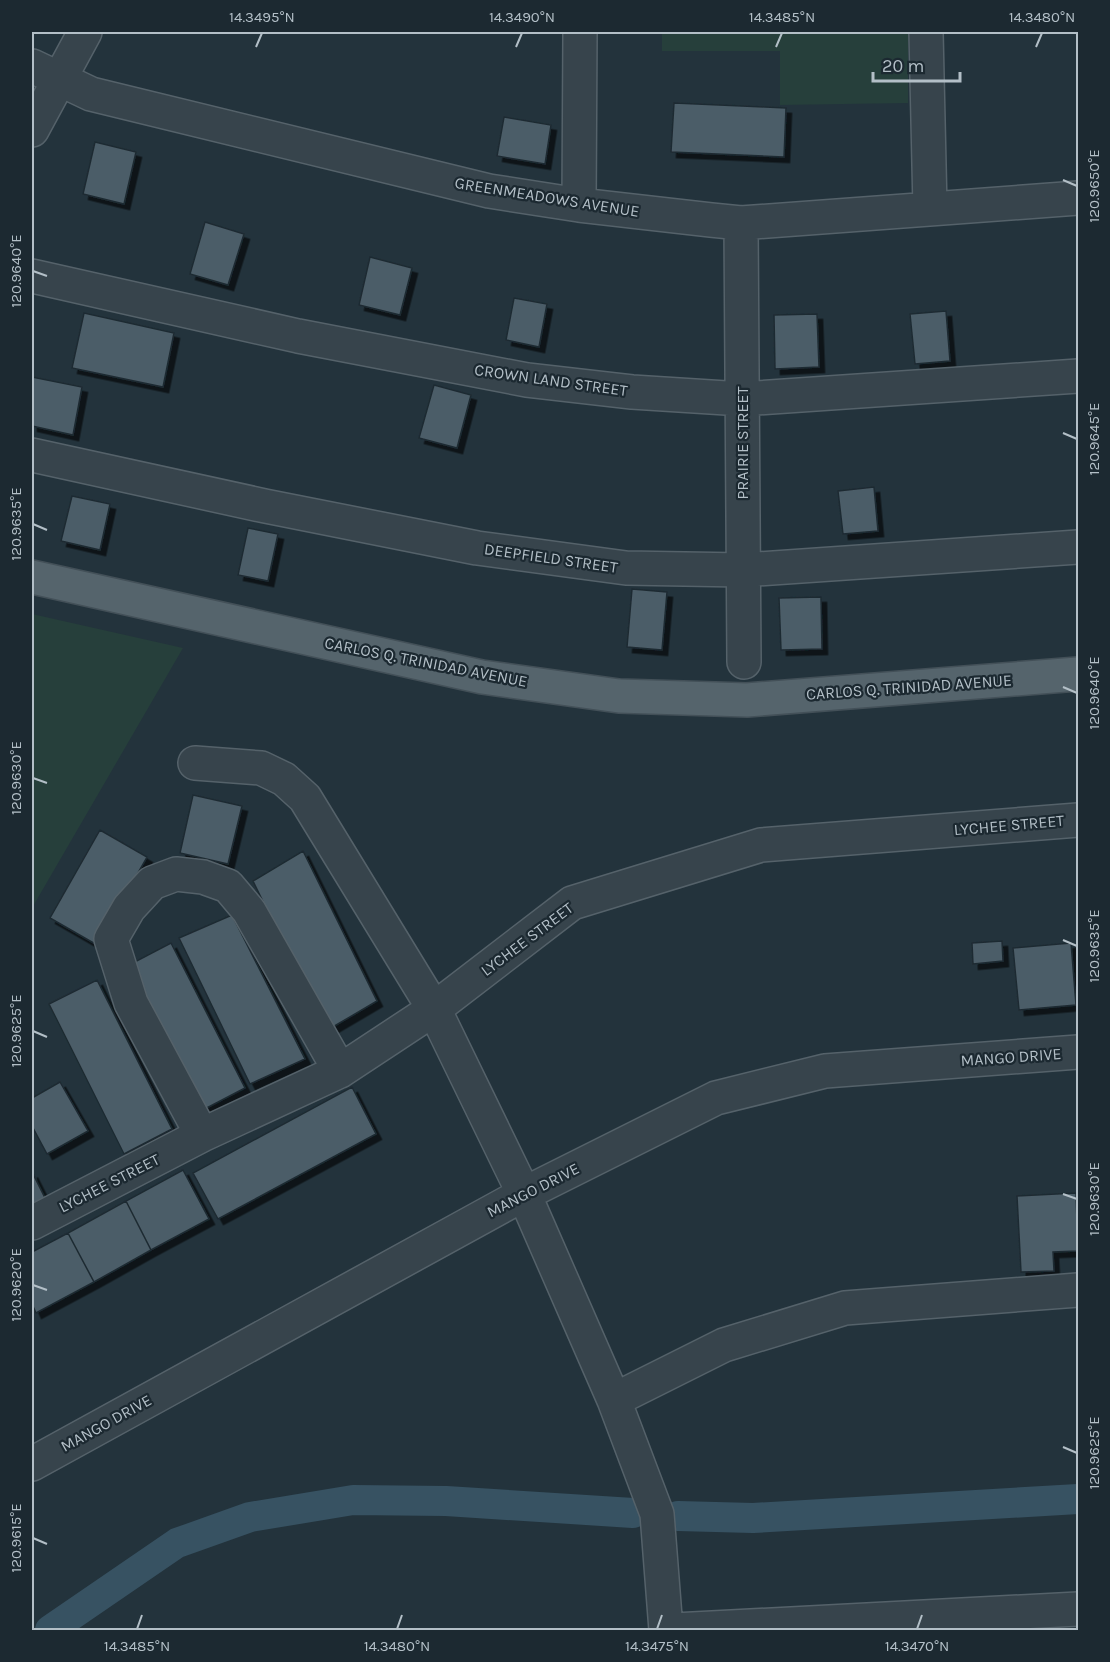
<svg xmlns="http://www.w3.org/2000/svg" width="1110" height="1662" font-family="Karla,sans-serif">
  <defs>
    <filter id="shadow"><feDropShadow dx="5.5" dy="5.5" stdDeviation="0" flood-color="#0009"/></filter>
  </defs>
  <rect width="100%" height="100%" fill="#23333c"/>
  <path fill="#263f3b" d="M 662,32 L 908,32 L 908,103 L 780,105 L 780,51 L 662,51 Z
    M 32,614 L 183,648 L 32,908 Z"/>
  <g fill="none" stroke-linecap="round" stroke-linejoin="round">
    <path stroke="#375262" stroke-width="30" d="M 678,1516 L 753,1518 L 1078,1499
      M 50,1630 L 177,1543 L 250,1517 L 353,1500 L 446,1501 L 633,1513"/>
  </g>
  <path fill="#4c5d67" stroke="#1e2b33" stroke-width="1.5" filter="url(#shadow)" d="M 674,103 L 786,108 L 784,157 L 671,152 Z
    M 504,117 L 551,125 L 545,164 L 497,156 Z
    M 95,142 L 136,152 L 124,204 L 83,194 Z
    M 205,222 L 244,234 L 228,285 L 190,274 Z
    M 370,257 L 412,268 L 400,315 L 359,305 Z
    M 514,298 L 547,304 L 539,347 L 506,340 Z
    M 946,311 L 950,361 L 915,364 L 910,314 Z
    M 84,313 L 174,333 L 163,387 L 72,368 Z
    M 817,314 L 819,367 L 775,369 L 774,315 Z
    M 32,377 L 82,387 L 73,435 L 32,426 Z
    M 434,385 L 471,395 L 457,448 L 419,438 Z
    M 874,487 L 878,531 L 843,534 L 838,491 Z
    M 72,496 L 110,504 L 100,550 L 61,541 Z
    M 248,528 L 278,534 L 268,581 L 238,575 Z
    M 632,589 L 667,592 L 662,650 L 627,647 Z
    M 821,597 L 822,649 L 781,650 L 779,598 Z
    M 193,795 L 242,806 L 228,864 L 180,853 Z
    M 100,830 L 147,857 L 97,945 L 50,918 Z
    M 303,851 L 377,1001 L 326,1031 L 253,881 Z
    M 232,915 L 305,1059 L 250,1084 L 179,938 Z
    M 1002,941 L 1003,961 L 973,964 L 972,943 Z
    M 171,943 L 245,1088 L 199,1112 L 125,967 Z
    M 1071,943 L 1076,1005 L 1019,1010 L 1013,948 Z
    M 97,980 L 172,1129 L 124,1154 L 49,1004 Z
    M 60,1082 L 88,1131 L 47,1154 L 32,1126 L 32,1098 Z
    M 352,1087 L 376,1134 L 218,1219 L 193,1173 Z
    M 183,1170 L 209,1219 L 151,1250 L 126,1201 Z
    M 32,1172 L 45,1198 L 32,1205 Z
    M 1076,1193 L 1078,1251 L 1053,1252 L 1054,1271 L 1021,1272 L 1017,1196 Z
    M 126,1201 L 151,1250 L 94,1282 L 68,1233 Z
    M 68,1233 L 94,1282 L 36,1313 L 32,1304 L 32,1252 Z"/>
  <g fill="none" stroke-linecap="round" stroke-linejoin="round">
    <defs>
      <path id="minor" d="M 926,32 L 930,209
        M 32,66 L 91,94 L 489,191 L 579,205 L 711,220 L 741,223 L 1078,198
        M 32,130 L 85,32
        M 579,205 L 580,32
        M 741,223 L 744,662
        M 32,276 L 298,336 L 527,380 L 632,392 L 742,399 L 1078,376
        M 32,455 L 265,506 L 477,548 L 626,568 L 743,570 L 1078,547
        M 195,763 L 261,768 L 284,779 L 305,798 L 434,1009 L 524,1194 L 614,1400 L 657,1514 L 666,1630
        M 202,1135 L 131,1003 L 111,939 L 129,908 L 152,883 L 176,874 L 203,877 L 228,886 L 249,911 L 340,1071
        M 32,1223 L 202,1135 L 340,1071 L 434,1009 L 572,903 L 761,845 L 1078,820
        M 614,1400 L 724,1345 L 845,1308 L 1078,1290
        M 32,1464 L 524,1194 L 716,1098 L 825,1071 L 1078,1052
        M 674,1630 L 1078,1609"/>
      <path id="major" d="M 32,577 L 482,677 L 619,696 L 747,700 L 1078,674"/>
    </defs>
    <use href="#minor" stroke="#55626a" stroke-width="36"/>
    <use href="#major" stroke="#435058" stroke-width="36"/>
    <use href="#minor" stroke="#37444c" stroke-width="33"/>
    <use href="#major" stroke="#55646c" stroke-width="33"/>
  </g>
  <path fill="none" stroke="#b3bfc7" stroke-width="2" d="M 256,47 L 262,33M 516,47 L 522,33M 776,47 L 782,33M 1036,47 L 1042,33M 1063,180 L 1077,186M 33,271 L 47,276M 1063,433 L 1077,439M 33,524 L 47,530M 1063,687 L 1077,693M 33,778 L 47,783M 1063,940 L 1077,946M 33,1031 L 47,1037M 1063,1194 L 1077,1199M 33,1285 L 47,1290M 1063,1447 L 1077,1453M 33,1538 L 47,1544M 137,1629 L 142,1615M 397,1629 L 402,1615M 657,1629 L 662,1615M 917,1629 L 922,1615"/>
  <g text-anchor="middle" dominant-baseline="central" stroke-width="4.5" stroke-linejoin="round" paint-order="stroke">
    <g font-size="16" fill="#b3bfc7" stroke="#1c2931">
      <text transform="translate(547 197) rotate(9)">GREENMEADOWS AVENUE</text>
      <text transform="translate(551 380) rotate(8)">CROWN LAND STREET</text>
      <text transform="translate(742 443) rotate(-90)">PRAIRIE STREET</text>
      <text transform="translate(551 558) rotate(8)">DEEPFIELD STREET</text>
      <text transform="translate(426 662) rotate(11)">CARLOS Q. TRINIDAD AVENUE</text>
      <text transform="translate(909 687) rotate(-4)">CARLOS Q. TRINIDAD AVENUE</text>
      <text transform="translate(1009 825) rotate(-5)">LYCHEE STREET</text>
      <text transform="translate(527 939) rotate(-37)">LYCHEE STREET</text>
      <text transform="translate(1011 1057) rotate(-4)">MANGO DRIVE</text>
      <text transform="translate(109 1183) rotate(-27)">LYCHEE STREET</text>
      <text transform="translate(533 1190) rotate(-27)">MANGO DRIVE</text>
      <text transform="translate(106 1423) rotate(-29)">MANGO DRIVE</text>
    </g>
  </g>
  <rect width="1110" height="1662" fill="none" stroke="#1c2931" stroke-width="66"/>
  <path d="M873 72v9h87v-9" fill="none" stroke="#b3bfc7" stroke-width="3"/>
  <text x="882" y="72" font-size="18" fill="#b3bfc7" stroke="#1c2931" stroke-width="4.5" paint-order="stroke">20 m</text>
  <rect x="33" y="33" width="1044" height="1596" fill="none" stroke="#b3bfc7" stroke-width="2"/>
  <g font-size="15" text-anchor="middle" fill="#b3bfc7">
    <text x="262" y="22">14.3495°N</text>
    <text x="522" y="22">14.3490°N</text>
    <text x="782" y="22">14.3485°N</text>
    <text x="1042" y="22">14.3480°N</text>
    <text transform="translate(1094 186) rotate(-90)" y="5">120.9650°E</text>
    <text transform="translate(16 271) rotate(-90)" y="5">120.9640°E</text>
    <text transform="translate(1094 439) rotate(-90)" y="5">120.9645°E</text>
    <text transform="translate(16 524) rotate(-90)" y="5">120.9635°E</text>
    <text transform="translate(1094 693) rotate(-90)" y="5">120.9640°E</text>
    <text transform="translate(16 778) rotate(-90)" y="5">120.9630°E</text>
    <text transform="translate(1094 946) rotate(-90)" y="5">120.9635°E</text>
    <text transform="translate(16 1031) rotate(-90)" y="5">120.9625°E</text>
    <text transform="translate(1094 1199) rotate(-90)" y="5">120.9630°E</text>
    <text transform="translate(16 1285) rotate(-90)" y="5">120.9620°E</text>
    <text transform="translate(1094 1453) rotate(-90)" y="5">120.9625°E</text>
    <text transform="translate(16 1538) rotate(-90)" y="5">120.9615°E</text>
    <text x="137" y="1651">14.3485°N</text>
    <text x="397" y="1651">14.3480°N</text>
    <text x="657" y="1651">14.3475°N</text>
    <text x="917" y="1651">14.3470°N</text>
  </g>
</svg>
